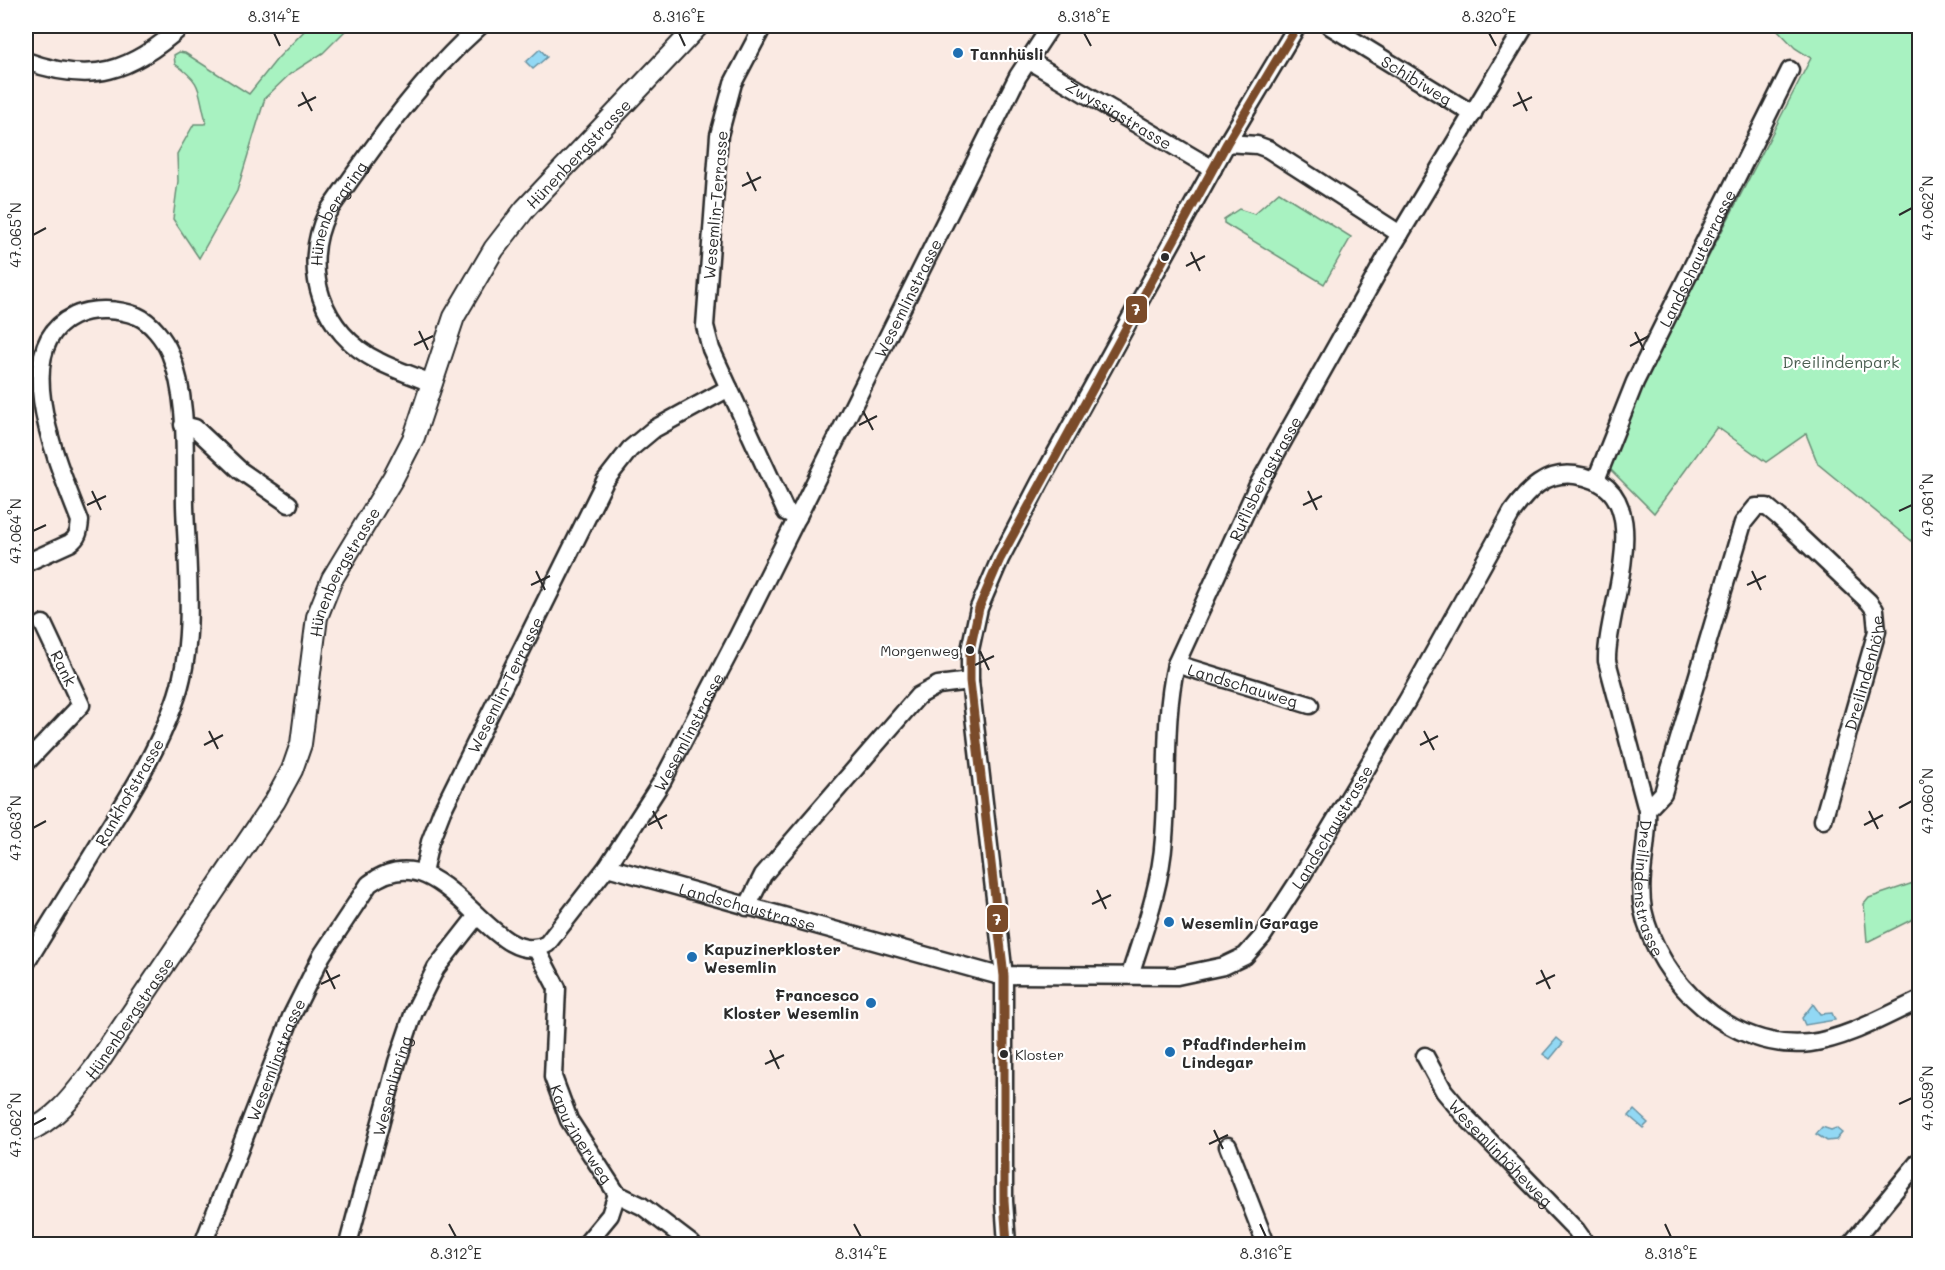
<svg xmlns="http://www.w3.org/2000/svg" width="1945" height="1270" font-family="Mali,sans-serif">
  <rect width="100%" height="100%" fill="#faeae3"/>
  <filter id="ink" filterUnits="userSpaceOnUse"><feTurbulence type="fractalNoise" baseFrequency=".0167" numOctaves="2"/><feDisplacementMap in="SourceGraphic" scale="12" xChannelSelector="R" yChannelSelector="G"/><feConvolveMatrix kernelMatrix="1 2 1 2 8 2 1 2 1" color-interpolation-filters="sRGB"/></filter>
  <g filter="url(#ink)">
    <path fill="#a8f2c1" stroke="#6a8e76" stroke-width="1.5" d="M 309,26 L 350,26 L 323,53 L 290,74 L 265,98 L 237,191 L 199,258 L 173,219 L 178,181 L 177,154 L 194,124 L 205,124 L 206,121 C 197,90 204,84 175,64 L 174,55 L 179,52 L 185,53 L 249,94 L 277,59 Z
      M 1774,26 L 1919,26 L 1919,547 L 1818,464 L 1806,434 L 1766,462 L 1717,427 L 1654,513 L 1607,466 L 1639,392 L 1811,58 L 1795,48 Z
      M 1279,192 L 1351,237 L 1324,284 L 1224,223 L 1224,219 L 1239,209 L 1254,214 Z
      M 1919,881 L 1919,916 L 1867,942 L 1864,904 L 1869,898 Z"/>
    <path fill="#92d8f4" stroke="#6993a4" stroke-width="1.5" d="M 540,49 L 547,57 L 533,69 L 526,62 Z
      M 1813,1004 L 1820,1014 L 1832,1013 L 1835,1020 L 1805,1025 L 1802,1018 Z
      M 1557,1038 L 1563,1043 L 1550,1059 L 1543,1054 Z
      M 1634,1110 L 1648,1123 L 1643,1128 L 1629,1116 Z
      M 1822,1127 L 1831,1130 L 1836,1128 L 1842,1133 L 1836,1140 L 1827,1141 L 1816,1134 Z"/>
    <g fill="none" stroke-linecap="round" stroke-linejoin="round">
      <defs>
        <g id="minor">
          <path d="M 763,26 L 733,83 L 719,135 L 705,326 L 711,349 L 786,512 L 798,517"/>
          <path id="s1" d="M 1330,26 L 1473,114"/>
          <path id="s2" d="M 1028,60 L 1213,169"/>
          <path d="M 26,61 C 92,85 131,72 182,26"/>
          <path d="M 1227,143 L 1257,145 L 1268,149 L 1400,234"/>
          <path id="s3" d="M 433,384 C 415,376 395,370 378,361 C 322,333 300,269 327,213 C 374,146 419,80 480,26"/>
          <path d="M 183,425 L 195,428 L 241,471 L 289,504"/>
          <path id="s4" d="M 1596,480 L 1635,382 L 1790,70"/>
          <path d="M 26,563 L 70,543 C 79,537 79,530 80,521 C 61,471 5,348 74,316 C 92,307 119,309 137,316 C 151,322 164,339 170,353 C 189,399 184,457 185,506 C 187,569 197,643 174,704 C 157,751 131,793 104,836 C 78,878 52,921 26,963"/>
          <path id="s5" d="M 1176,664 L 1310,705"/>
          <path d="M 26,763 L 81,705 L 43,624"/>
          <path id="s6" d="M 1823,820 L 1877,631 L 1875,610 L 1869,602 L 1779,517 L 1767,507 L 1756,507 L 1743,523 L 1663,793 L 1647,810 C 1649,844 1637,876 1643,910 C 1658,982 1732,1052 1810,1043 C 1848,1038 1885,1016 1920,1000"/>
          <path id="s7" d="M 607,867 L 996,975 L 1177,976 L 1224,966 L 1245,956 L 1262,937 L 1301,877 L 1407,701 L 1512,512 C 1528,490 1546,471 1575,475 C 1664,486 1605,608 1607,661 L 1647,810"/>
          <path id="s8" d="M 423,873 L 430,842 L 442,811 L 605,481 L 630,449 L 654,429 L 729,388"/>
          <path d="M 747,907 L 763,875 L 918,696 L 938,685 L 970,681"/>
          <path id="s9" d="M 537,950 L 557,988 L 553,1077 L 569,1120 L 617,1194 L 642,1206 L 692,1244"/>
          <path id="s10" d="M 1130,975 C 1144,931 1161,885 1164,838 C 1169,779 1163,722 1176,664 L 1257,487 L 1388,254 L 1525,26"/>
          <path id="s11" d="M 1425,1056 L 1444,1091 L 1465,1116 L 1576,1230 L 1586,1244"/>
          <path d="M 1228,1146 L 1266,1244"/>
          <path id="s12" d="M 203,1244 L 291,1017 L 322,955 L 369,884 C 445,826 491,976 547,944 L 607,867 L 663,780 L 738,636 L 1018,76 L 1051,26"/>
          <path id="s13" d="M 348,1244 L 397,1062 L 414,1012 L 436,968 L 476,917"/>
          <path d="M 586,1244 L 610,1215 L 617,1194"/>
          <path d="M 1007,1244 L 1004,1201 L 1004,976 L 970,681 L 970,650 L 979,608 L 1000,559 L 1040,482 L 1227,143 L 1297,26"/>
          <path d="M 1851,1244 L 1920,1160"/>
        </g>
        <g id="tertiary">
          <path id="s14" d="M 26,1132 C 57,1120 76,1092 96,1066 L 275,801 L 292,770 L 301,744 L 317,617 L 332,579 L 393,478 L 414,437 L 454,317 L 494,249 L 525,209 L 698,26"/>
        </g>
      </defs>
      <use href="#minor" stroke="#2b2b2b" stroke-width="21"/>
      <use href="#tertiary" stroke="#2b2b2b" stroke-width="24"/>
      <use href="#minor" stroke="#fff" stroke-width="16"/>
      <use href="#tertiary" stroke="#fff" stroke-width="20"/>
      <defs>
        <path id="bus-1" d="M 1007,1244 L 1004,1201 L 1004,976 L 970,681 L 970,650 L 979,608 L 1000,559 L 1227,143 L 1297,26"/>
      </defs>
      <use href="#bus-1" stroke="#fff" stroke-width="14"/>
      <use href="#bus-1" stroke="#7a4b2a" stroke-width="9"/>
    </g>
  </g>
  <path fill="none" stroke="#2b2b2b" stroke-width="2" d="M 274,33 L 280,46M 679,33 L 685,46M 1084,33 L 1091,46M 1489,33 L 1496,46M 302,92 L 312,111M 1518,92 L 1527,111M 298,106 L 316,97M 1513,106 L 1532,97M 747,172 L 756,191M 742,186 L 761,177M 1899,215 L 1912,208M 33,235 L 46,228M 1191,252 L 1200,271M 1186,266 L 1205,256M 419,331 L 428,350M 1635,332 L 1644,350M 414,345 L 433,336M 1630,346 L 1649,336M 863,411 L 873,430M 859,425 L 877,416M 92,491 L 101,510M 1308,491 L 1317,510M 87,505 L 106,496M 1303,505 L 1322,496M 1899,511 L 1912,505M 33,531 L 46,525M 536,571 L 545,590M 1752,571 L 1761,590M 531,585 L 550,576M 1747,585 L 1766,576M 980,651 L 989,670M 975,665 L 994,656M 209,731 L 218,749M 1424,731 L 1434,750M 204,745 L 223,735M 1420,745 L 1438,736M 1899,808 L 1912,801M 653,811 L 662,829M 1869,811 L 1878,829M 648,825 L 667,815M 1864,825 L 1883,815M 33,828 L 46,821M 1097,890 L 1106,909M 1092,904 L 1111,895M 326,970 L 335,989M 1541,970 L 1550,989M 321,984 L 340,975M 1536,984 L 1555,975M 770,1050 L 779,1069M 765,1064 L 784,1055M 1899,1104 L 1912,1098M 33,1125 L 46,1118M 1214,1130 L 1223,1149M 1209,1144 L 1228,1135M 449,1224 L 456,1237M 854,1224 L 861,1237M 1260,1224 L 1266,1237M 1665,1224 L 1671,1237"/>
  <g fill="#1f6fb2" stroke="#fff" stroke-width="2">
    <circle cx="958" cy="53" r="6"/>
    <circle cx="1169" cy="922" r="6"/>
    <circle cx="692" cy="957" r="6"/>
    <circle cx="871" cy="1003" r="6"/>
    <circle cx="1170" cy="1052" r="6"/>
  </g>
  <g fill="#2b2b2b" stroke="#fff" stroke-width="2">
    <circle cx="1165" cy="257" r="5"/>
    <circle cx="970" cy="650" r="5"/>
    <circle cx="1004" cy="1054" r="5"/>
  </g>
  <g text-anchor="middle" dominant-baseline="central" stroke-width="4.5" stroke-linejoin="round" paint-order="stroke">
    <g font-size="14" fill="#2b2b2b" stroke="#fff" text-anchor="end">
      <text x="959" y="650">Morgenweg</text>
      <text x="1015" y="1054" text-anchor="start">Kloster</text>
    </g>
    <g font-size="16" font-weight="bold" fill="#2b2b2b" stroke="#fff" text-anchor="start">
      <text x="970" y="53">Tannhüsli</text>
      <text x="1181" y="922">Wesemlin Garage</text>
      <text x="704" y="948">Kapuzinerkloster<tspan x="704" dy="18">Wesemlin</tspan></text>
      <text x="859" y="994" text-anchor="end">Francesco<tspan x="859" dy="18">Kloster Wesemlin</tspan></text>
      <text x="1182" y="1043">Pfadfinderheim<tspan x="1182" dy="18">Lindegar</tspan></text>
    </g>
    <g font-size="16" fill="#2b2b2b" stroke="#fff">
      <text stroke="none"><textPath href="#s1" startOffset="102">Schibiweg</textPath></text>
      <text stroke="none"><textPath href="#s2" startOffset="106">Zwyssigstrasse</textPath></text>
      <text stroke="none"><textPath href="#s14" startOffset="1146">Hünenbergstrasse</textPath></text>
      <text transform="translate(715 205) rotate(-85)">Wesemlin-Terrasse</text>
      <text stroke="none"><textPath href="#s3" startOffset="237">Hünenbergring</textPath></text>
      <text stroke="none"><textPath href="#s4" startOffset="244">Landschauterrasse</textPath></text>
      <text stroke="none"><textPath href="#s12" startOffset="1347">Wesemlinstrasse</textPath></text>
      <text stroke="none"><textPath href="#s10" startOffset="522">Ruflisbergstrasse</textPath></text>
      <text stroke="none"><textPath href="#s14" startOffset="660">Hünenbergstrasse</textPath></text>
      <text transform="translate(64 668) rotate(64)">Rank</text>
      <text stroke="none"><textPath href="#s6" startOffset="153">Dreilindenhöhe</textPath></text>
      <text stroke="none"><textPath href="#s8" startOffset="206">Wesemlin-Terrasse</textPath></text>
      <text stroke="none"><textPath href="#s5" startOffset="70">Landschauweg</textPath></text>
      <text stroke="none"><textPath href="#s12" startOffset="861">Wesemlinstrasse</textPath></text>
      <text transform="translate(129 792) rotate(-60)">Rankhofstrasse</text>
      <text stroke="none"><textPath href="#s7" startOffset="812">Landschaustrasse</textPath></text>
      <text stroke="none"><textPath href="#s6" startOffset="783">Dreilindenstrasse</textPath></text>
      <text stroke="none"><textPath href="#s7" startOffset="146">Landschaustrasse</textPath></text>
      <text stroke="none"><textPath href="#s14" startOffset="156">Hünenbergstrasse</textPath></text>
      <text stroke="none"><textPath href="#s12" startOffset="198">Wesemlinstrasse</textPath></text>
      <text stroke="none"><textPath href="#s13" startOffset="164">Wesemlinring</textPath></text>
      <text stroke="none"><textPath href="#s9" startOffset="196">Kapuzinerweg</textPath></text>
      <text stroke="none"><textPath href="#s11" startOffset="124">Wesemlinhöheweg</textPath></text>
    </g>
    <g font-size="16" fill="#4a5d50" stroke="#fff">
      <text x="1841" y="361">Dreilindenpark</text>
    </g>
  </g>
  <g stroke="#fff" stroke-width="2">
    <rect x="1125" y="295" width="23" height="29" rx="6" fill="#7a4b2a"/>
    <rect x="986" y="904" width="23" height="29" rx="6" fill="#7a4b2a"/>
  </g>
  <g font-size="16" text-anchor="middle" font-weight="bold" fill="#fff">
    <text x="1136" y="315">7</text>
    <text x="997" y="925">7</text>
  </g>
  <rect width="1945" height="1270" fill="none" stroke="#fff" stroke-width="66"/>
  <rect x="33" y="33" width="1879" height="1204" fill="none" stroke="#2b2b2b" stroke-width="2"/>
  <g font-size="15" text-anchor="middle" fill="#2b2b2b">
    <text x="274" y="22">8.314°E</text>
    <text x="679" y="22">8.316°E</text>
    <text x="1084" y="22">8.318°E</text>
    <text x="1489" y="22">8.320°E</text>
    <text transform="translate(1928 208) rotate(-90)" y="5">47.062°N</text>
    <text transform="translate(16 235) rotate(-90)" y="5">47.065°N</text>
    <text transform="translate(1928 505) rotate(-90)" y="5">47.061°N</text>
    <text transform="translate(16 531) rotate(-90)" y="5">47.064°N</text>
    <text transform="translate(1928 801) rotate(-90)" y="5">47.060°N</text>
    <text transform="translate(16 828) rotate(-90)" y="5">47.063°N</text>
    <text transform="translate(1928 1098) rotate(-90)" y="5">47.059°N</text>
    <text transform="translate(16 1125) rotate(-90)" y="5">47.062°N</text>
    <text x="456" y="1259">8.312°E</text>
    <text x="861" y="1259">8.314°E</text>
    <text x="1266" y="1259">8.316°E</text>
    <text x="1671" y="1259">8.318°E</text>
  </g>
</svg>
